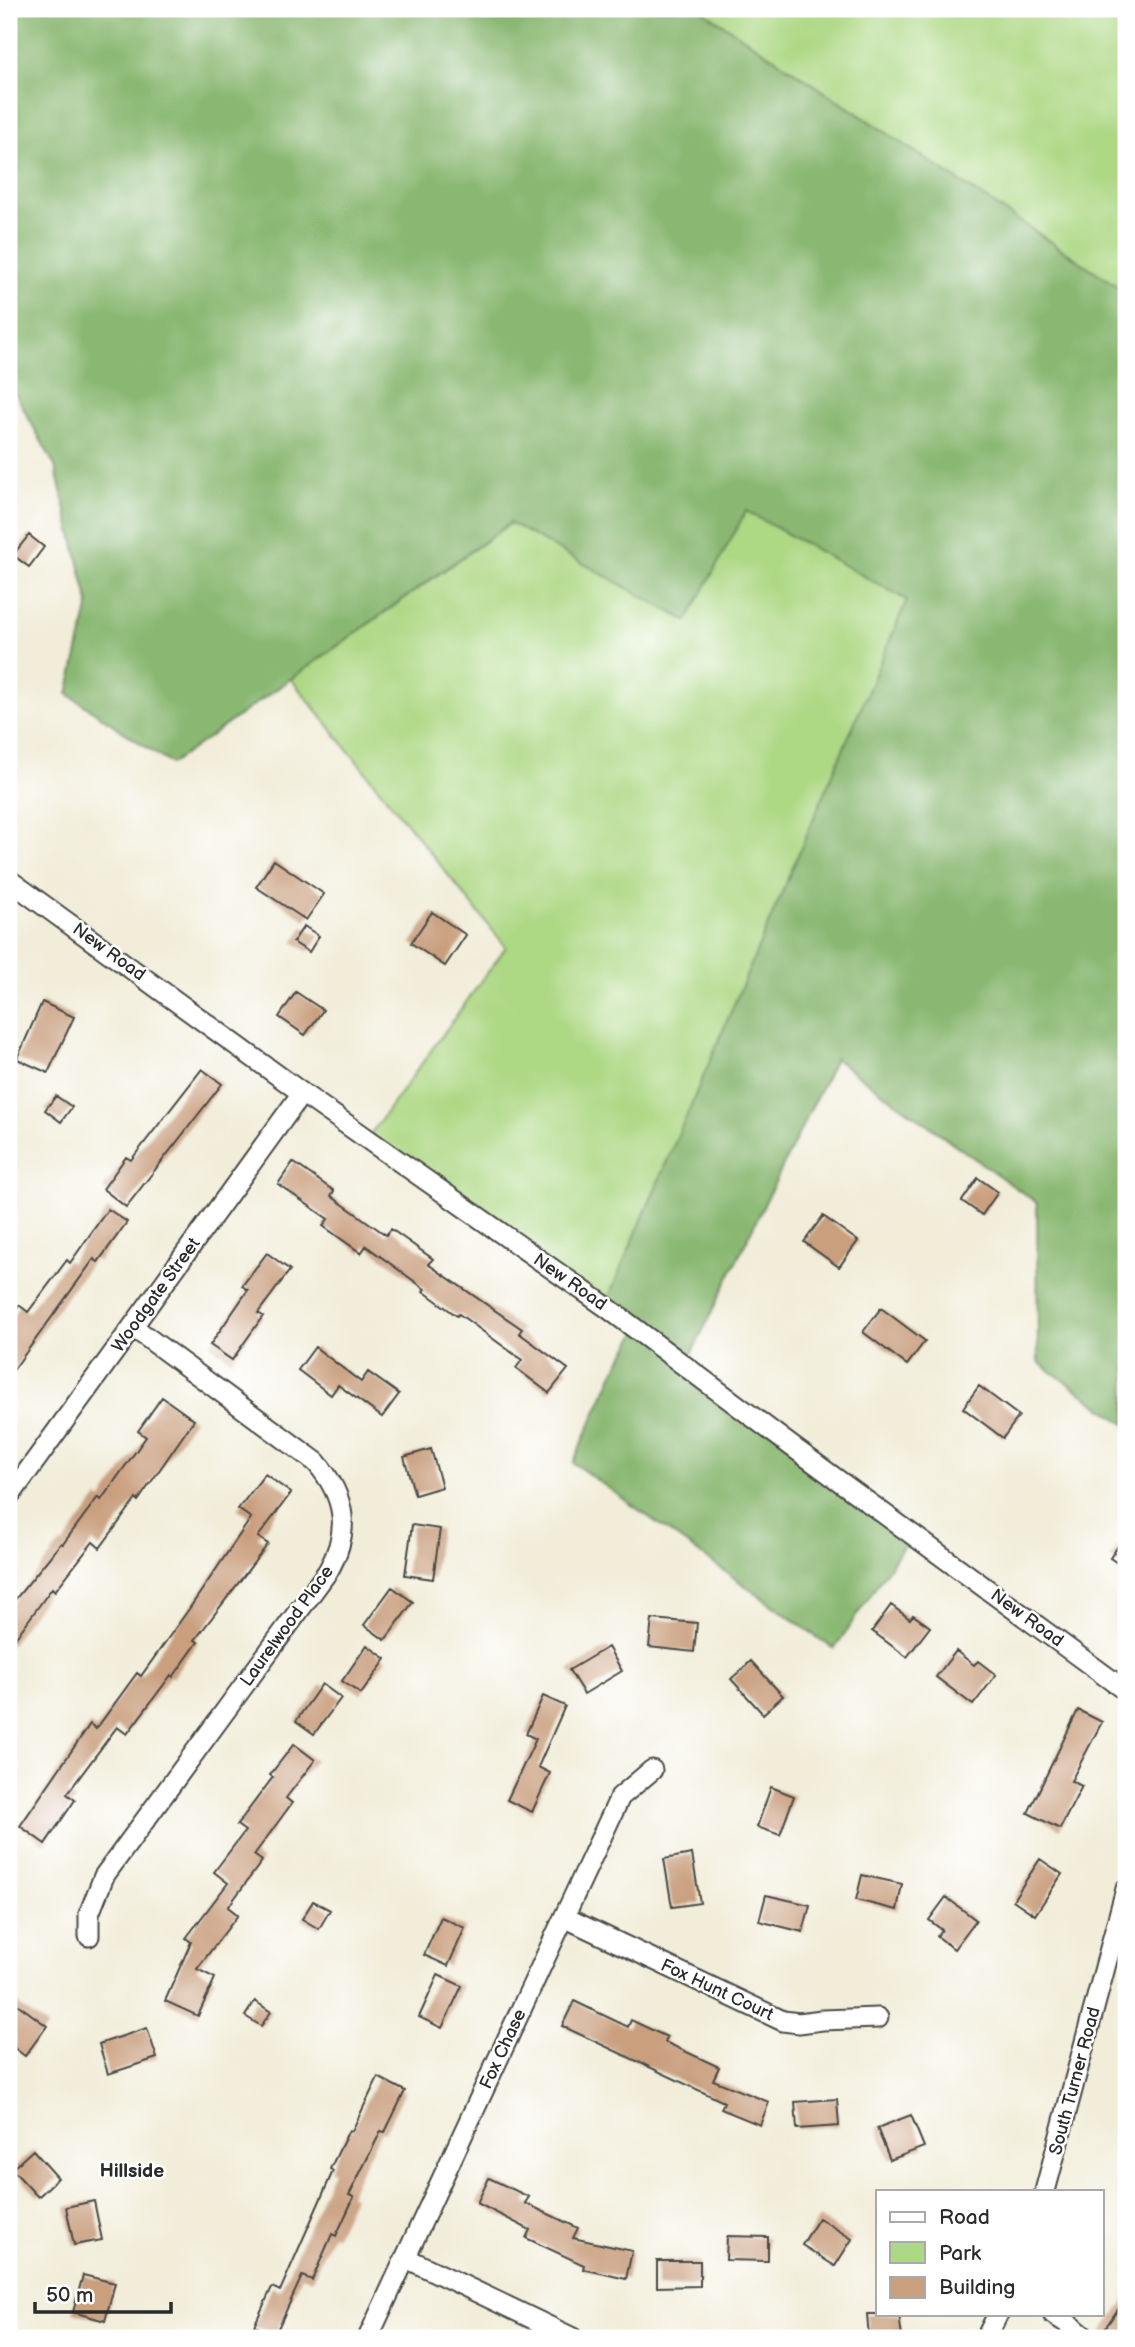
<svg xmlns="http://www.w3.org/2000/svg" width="1135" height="2347" font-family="'Balsamiq Sans',sans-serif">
  <rect width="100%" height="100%" fill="#fff"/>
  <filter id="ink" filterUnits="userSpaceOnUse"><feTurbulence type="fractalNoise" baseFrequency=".0143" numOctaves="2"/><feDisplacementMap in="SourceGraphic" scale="14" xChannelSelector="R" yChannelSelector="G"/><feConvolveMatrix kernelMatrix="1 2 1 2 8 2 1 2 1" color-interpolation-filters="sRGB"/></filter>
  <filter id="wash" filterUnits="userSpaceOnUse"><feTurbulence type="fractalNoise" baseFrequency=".00686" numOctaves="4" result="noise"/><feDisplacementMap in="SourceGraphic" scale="28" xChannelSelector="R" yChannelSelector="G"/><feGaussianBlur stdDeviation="1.57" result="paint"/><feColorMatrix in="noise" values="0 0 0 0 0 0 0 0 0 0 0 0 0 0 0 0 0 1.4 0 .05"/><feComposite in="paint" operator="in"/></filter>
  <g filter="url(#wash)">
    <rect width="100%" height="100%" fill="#f1edd9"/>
    <path fill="#add884" stroke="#6c8258" stroke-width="2" d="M 700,9 L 1126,9 L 1126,292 Z
      M 746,510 L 908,600 L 605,1306 L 367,1139 L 506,947 L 291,679 L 511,523 L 686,621 Z"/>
    <path fill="#8ab872" stroke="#5a724e" stroke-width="2" d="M 9,9 L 700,9 L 1126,292 L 1126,1425 L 1038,1362 L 1037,1203 L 835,1059 L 686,1365 L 911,1535 L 834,1649 L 573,1463 L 617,1366 L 638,1331 L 605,1306 L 907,600 L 746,511 L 687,621 L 510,523 L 171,764 L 68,694 L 89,604 L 55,466 L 9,382 Z"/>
    <g id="blocks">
      <path fill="#c99f7e" d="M 29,535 L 44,547 L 29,567 L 13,555 Z
        M 274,860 L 324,894 L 306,920 L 256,887 Z
        M 432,912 L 466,935 L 445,966 L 411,943 Z
        M 304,926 L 319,936 L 309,952 L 293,942 Z
        M 296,992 L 323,1010 L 305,1035 L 279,1017 Z
        M 42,1002 L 74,1017 L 48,1073 L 17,1059 Z
        M 202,1069 L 222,1084 L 126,1207 L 103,1189 L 126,1157 L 131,1160 Z
        M 56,1096 L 72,1107 L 61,1122 L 45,1110 Z
        M 293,1162 L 334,1191 L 331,1196 L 386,1235 L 391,1229 L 433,1259 L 428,1264 L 522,1329 L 519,1333 L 568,1369 L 549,1393 L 516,1368 L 522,1360 L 459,1314 L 457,1316 L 423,1291 L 425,1289 L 366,1246 L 361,1253 L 323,1226 L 328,1219 L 278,1184 Z
        M 978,1178 L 998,1192 L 982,1215 L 962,1201 Z
        M 108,1209 L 127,1222 L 98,1262 L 94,1259 L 9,1376 L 9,1320 L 19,1305 L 28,1312 L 67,1260 L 70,1263 Z
        M 823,1216 L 858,1241 L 839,1267 L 804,1242 Z
        M 267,1253 L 290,1270 L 258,1313 L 263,1316 L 232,1360 L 210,1345 L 248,1290 L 242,1286 Z
        M 881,1308 L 925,1341 L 907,1365 L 863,1332 Z
        M 315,1347 L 361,1382 L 368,1372 L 399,1394 L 382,1417 L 338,1385 L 331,1395 L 298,1370 Z
        M 979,1386 L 1019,1416 L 1003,1438 L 963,1408 Z
        M 162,1397 L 194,1420 L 138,1501 L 136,1499 L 100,1548 L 93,1542 L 55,1591 L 52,1588 L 9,1647 L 9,1607 L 61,1543 L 63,1544 L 98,1497 L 101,1500 L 146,1437 L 138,1431 Z
        M 431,1449 L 442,1487 L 415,1495 L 404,1457 Z
        M 265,1474 L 291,1493 L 258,1537 L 268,1544 L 195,1640 L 198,1642 L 173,1677 L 171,1675 L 127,1734 L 117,1727 L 67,1794 L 75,1800 L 45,1844 L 20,1826 L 90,1724 L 96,1729 L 137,1673 L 141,1676 L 189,1609 L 251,1518 L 238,1509 Z
        M 412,1525 L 440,1529 L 433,1579 L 405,1575 Z
        M 1126,1534 L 1126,1569 L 1110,1558 Z
        M 392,1587 L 413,1602 L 385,1640 L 364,1625 Z
        M 891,1605 L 910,1619 L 913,1615 L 930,1627 L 907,1657 L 872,1631 Z
        M 652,1619 L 697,1623 L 694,1652 L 649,1647 Z
        M 367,1645 L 386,1659 L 361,1694 L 342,1681 Z
        M 608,1647 L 622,1671 L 584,1694 L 569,1670 Z
        M 956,1651 L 974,1665 L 978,1661 L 996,1675 L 973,1705 L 936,1677 Z
        M 751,1661 L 783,1696 L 763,1714 L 731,1679 Z
        M 322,1684 L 341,1698 L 314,1734 L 296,1721 Z
        M 543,1696 L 565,1706 L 538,1767 L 550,1773 L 532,1812 L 507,1800 L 536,1739 L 526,1734 Z
        M 1078,1710 L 1102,1722 L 1071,1781 L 1082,1786 L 1060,1829 L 1028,1813 Z
        M 294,1744 L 315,1760 L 286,1798 L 292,1803 L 254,1855 L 262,1861 L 228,1907 L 238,1915 L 197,1969 L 215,1978 L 198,2016 L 165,2001 L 191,1942 L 186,1938 L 228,1883 L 214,1872 L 245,1831 L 237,1825 L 273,1777 L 270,1775 Z
        M 771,1787 L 794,1796 L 780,1835 L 757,1827 Z
        M 692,1854 L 700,1903 L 672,1907 L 664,1859 Z
        M 1040,1859 L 1062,1874 L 1035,1915 L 1013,1900 Z
        M 862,1875 L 902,1884 L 897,1910 L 856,1900 Z
        M 766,1895 L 810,1905 L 803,1932 L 759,1921 Z
        M 946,1897 L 976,1920 L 954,1949 L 937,1936 L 942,1930 L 929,1920 Z
        M 313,1901 L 330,1910 L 319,1929 L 302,1919 Z
        M 441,1917 L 465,1928 L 448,1966 L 424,1955 Z
        M 438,1975 L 462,1986 L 442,2028 L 419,2017 Z
        M 9,1998 L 47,2026 L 25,2056 L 9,2044 Z
        M 255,2001 L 271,2012 L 261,2026 L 245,2016 Z
        M 574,2001 L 628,2027 L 631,2020 L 667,2037 L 665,2042 L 719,2067 L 713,2080 L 769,2102 L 760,2125 L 721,2109 L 724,2102 L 562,2026 Z
        M 147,2028 L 157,2058 L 108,2074 L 99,2044 Z
        M 378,2077 L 405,2091 L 385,2132 L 381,2131 L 349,2195 L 354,2197 L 336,2236 L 332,2234 L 312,2280 L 302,2276 L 275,2335 L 254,2326 L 272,2287 L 280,2291 L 333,2171 L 330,2169 L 349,2130 L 352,2131 Z
        M 837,2099 L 839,2126 L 797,2129 L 795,2102 Z
        M 911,2115 L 924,2147 L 890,2160 L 877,2128 Z
        M 33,2150 L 58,2178 L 38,2197 L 12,2169 Z
        M 489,2178 L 529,2197 L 525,2203 L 578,2228 L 573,2238 L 632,2251 L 626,2279 L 583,2269 L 584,2265 L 526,2238 L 530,2230 L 477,2203 Z
        M 94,2201 L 102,2240 L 74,2245 L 66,2207 Z
        M 819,2218 L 852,2239 L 835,2266 L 802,2245 Z
        M 727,2236 L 768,2237 L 768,2261 L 726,2260 Z
        M 657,2261 L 700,2261 L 700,2286 L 657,2287 Z
        M 83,2275 L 115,2283 L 105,2321 L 73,2312 Z
        M 1126,2298 L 1126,2338 L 1098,2338 Z
        M 867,2314 L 899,2314 L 902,2338 L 869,2338 Z"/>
    </g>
  </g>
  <g filter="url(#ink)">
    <use href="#blocks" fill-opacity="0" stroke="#494845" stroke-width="2"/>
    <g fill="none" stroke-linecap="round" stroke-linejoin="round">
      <defs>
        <path id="minor" d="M 9,880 L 302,1093 L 605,1306 L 790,1445 L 1126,1691
          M 9,1497 L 302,1093
          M 564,1917 L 783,2021 L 799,2023 L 822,2020 L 878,2018
          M 89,1936 L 89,1914 L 104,1876 L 328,1571 C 351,1531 346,1497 316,1462 L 133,1327
          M 1045,2191 L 1126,1889
          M 406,2258 L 573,2338
          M 1053,2314 L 1073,2327 L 1086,2338
          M 368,2338 L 620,1797 L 652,1770
          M 986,2338 L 998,2314"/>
      </defs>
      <use href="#minor" stroke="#494845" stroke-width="23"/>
      <use href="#minor" stroke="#fff" stroke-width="19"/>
    </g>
  </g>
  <g text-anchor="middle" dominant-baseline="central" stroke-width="5" stroke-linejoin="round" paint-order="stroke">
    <g font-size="18" fill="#2b2b2b" stroke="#fff">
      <text transform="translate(109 952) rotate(36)">New Road</text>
      <text transform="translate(570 1282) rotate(35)">New Road</text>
      <text transform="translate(156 1295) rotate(-54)">Woodgate Street</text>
      <text transform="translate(1027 1618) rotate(36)">New Road</text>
      <text transform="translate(287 1626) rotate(-54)">Laurelwood Place</text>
      <text transform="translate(717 1990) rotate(25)">Fox Hunt Court</text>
      <text transform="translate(503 2049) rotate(-65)">Fox Chase</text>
      <text transform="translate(1075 2081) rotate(-75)">South Turner Road</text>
    </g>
    <g font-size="19" font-weight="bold" fill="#2b2b2b" stroke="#fff">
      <text x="132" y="2171">Hillside</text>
    </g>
  </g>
  <rect width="1135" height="2347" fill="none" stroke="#fff" stroke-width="35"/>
  <rect x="876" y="2190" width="228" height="126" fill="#ffffff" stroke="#aaaaaa" stroke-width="2"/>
  <rect x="890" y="2212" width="35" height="10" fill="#ffffff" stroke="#aaaaaa" stroke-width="2"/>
  <text x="939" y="2224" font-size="21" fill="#2b2b2b">Road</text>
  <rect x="890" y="2242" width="35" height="21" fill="#add884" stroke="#aaaaaa" stroke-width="2"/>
  <text x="939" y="2260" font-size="21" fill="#2b2b2b">Park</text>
  <rect x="890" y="2277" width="35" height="21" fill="#c99f7e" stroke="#aaaaaa" stroke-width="2"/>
  <text x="939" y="2294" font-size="21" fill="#2b2b2b">Building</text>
  <path d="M35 2302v10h136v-10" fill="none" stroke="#2b2b2b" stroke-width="3.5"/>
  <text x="46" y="2302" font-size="21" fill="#2b2b2b" stroke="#ffffff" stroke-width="5" paint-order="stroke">50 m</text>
</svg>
